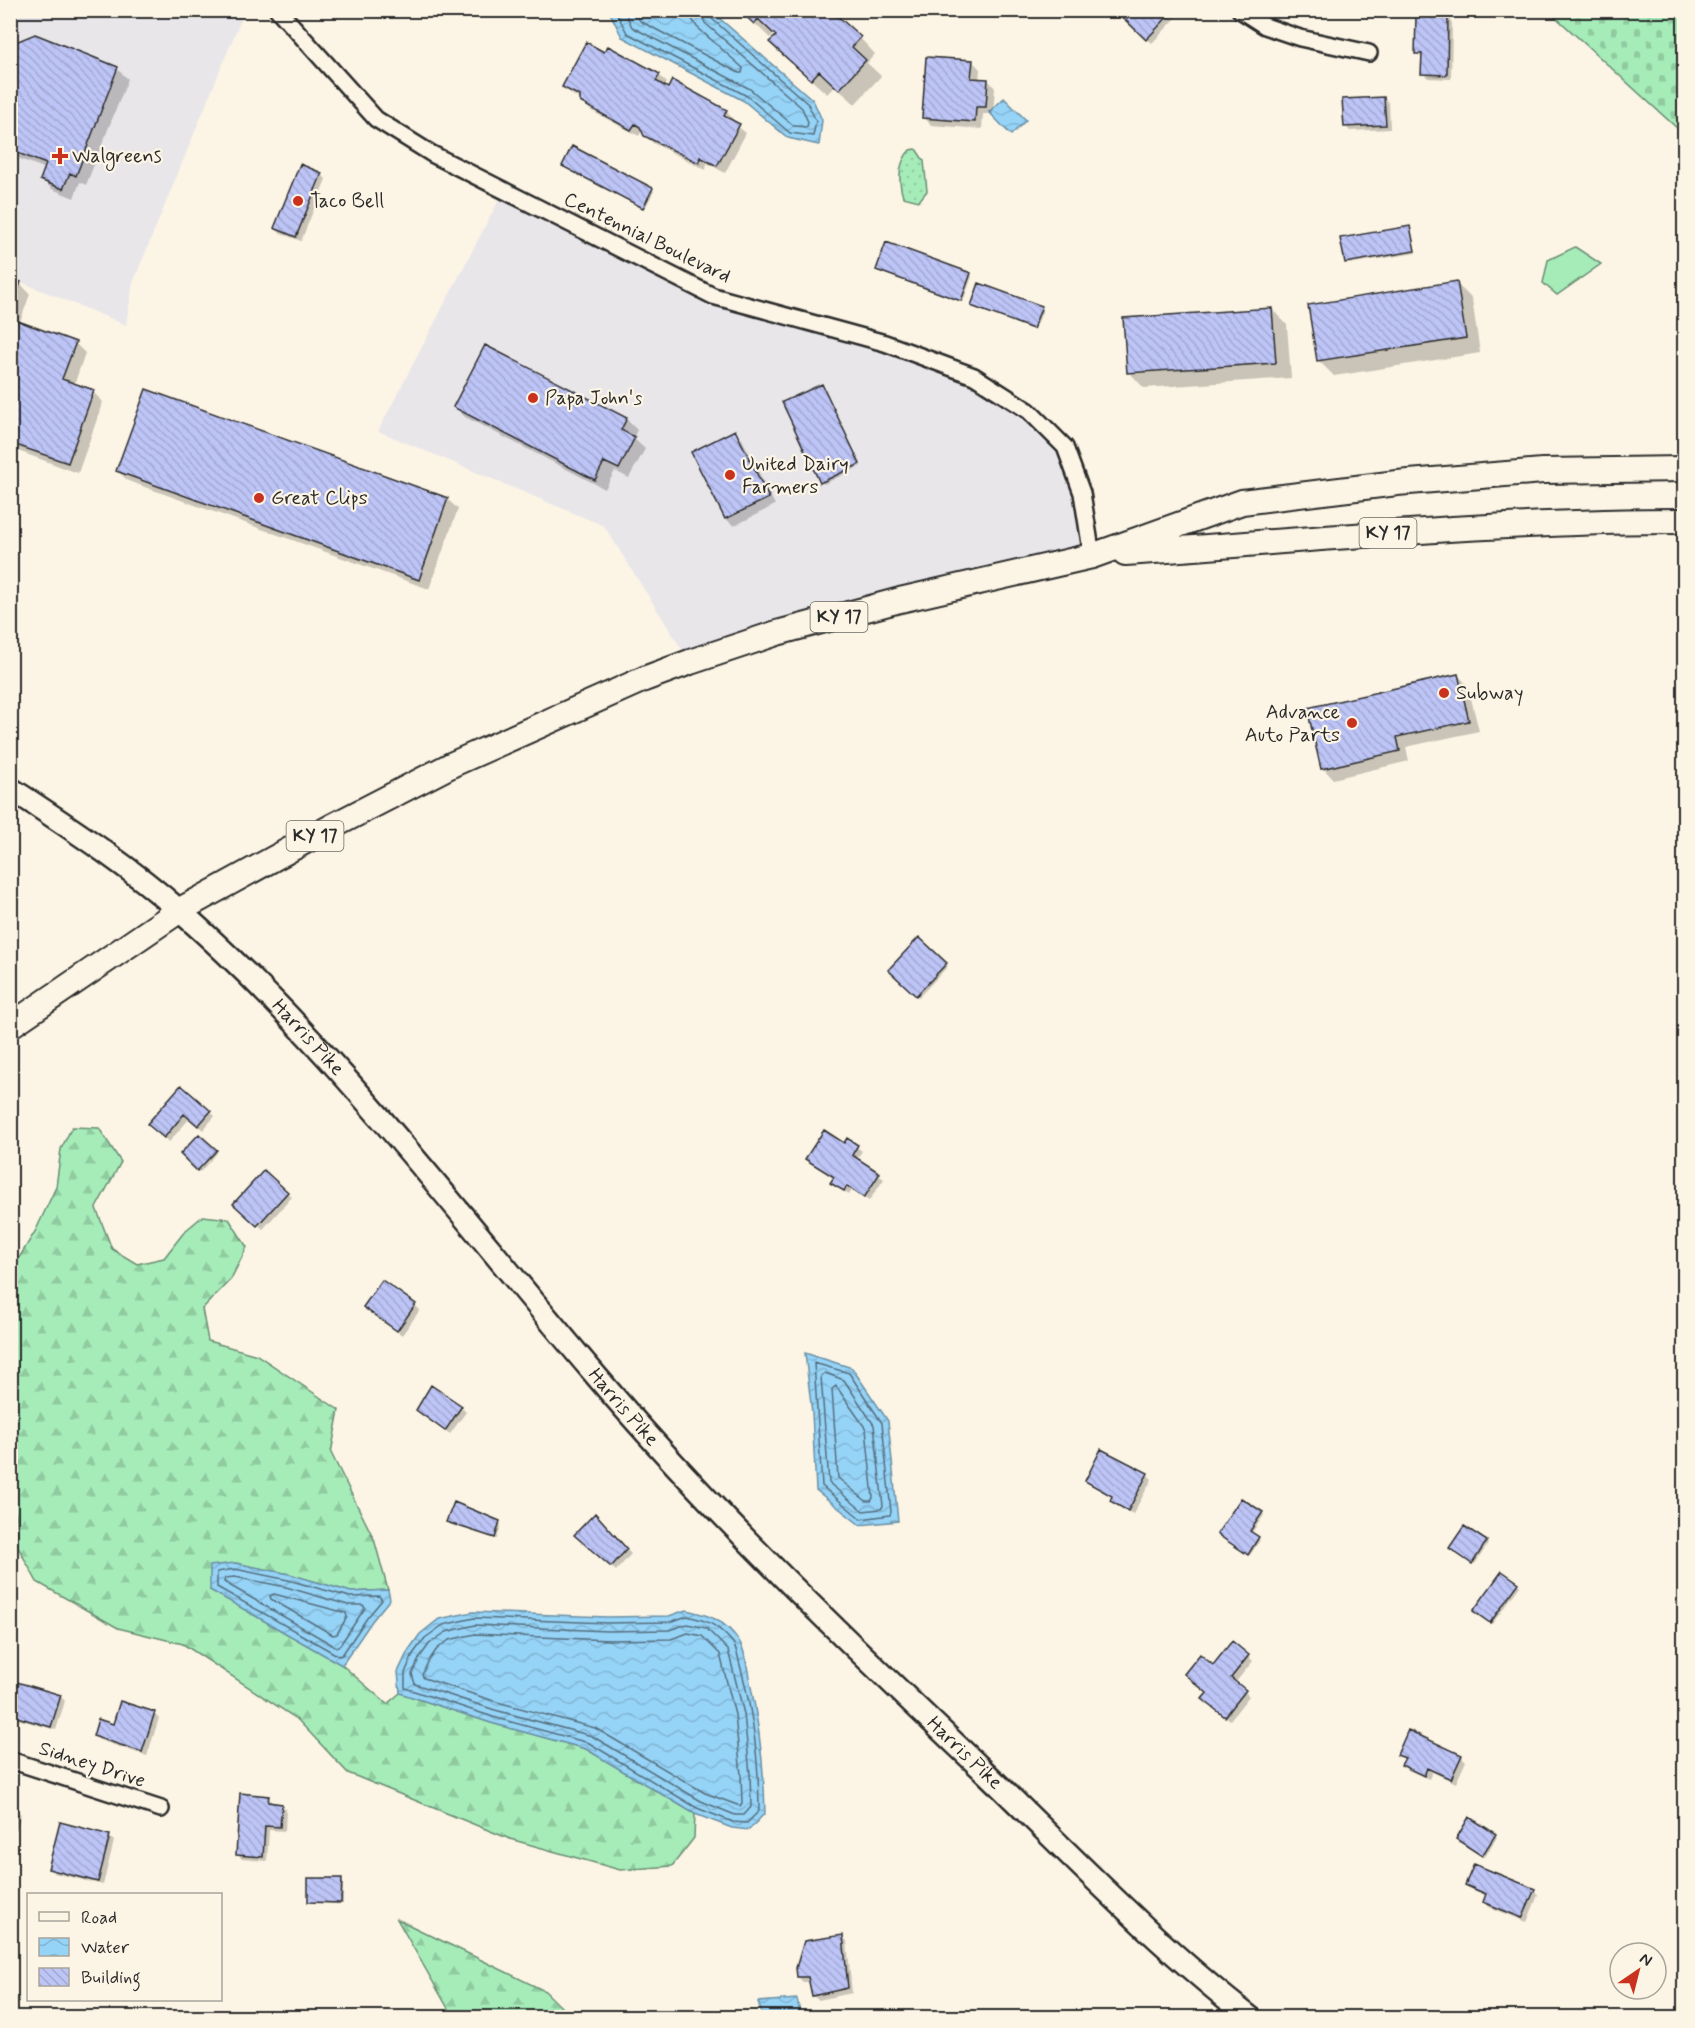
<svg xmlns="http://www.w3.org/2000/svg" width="1695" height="2028" font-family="Mynerve,sans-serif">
  <defs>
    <pattern id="forest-firs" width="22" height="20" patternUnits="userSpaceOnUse" patternTransform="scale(1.5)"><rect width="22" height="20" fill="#a6ecb9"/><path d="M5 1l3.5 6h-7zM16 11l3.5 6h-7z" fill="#8fcb9f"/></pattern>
    <pattern id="cemetery-stones" width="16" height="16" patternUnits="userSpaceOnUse" patternTransform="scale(1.5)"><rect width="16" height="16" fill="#a6ecb9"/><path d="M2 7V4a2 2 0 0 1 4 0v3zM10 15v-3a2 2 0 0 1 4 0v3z" fill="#8fcb9f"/></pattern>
    <pattern id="park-dots" width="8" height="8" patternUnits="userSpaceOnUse" patternTransform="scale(1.5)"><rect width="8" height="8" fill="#a6ecb9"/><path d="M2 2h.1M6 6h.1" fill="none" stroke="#8fcb9f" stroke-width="1.8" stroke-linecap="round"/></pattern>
    <pattern id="water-waves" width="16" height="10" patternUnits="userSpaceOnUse" patternTransform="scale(1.5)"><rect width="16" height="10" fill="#95d3f7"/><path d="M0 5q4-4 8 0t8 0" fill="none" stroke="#81b5d4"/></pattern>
    <pattern id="building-back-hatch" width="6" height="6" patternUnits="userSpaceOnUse" patternTransform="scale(1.5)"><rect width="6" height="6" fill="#bdc4f6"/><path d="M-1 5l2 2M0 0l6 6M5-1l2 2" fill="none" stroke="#a3a9d3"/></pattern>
  </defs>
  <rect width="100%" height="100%" fill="#fcf5e5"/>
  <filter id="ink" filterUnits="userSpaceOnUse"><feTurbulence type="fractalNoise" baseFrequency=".0167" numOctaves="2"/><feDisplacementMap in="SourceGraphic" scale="12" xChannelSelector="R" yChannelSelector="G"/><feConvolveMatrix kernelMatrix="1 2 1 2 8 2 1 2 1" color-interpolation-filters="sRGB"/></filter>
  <g filter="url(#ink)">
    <path fill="#e9e6ea" d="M 10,11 L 246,11 L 237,29 L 133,283 L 126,325 L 11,278 Z
      M 504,190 L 713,296 L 974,376 L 1065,447 L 1092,556 L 690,662 L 604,526 L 378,431 Z"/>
    <path fill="url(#forest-firs)" stroke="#688c72" stroke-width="1.5" d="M 72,1127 L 99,1128 L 121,1162 L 96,1208 L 112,1249 L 137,1264 L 164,1258 L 185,1231 L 203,1216 L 229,1219 L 247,1247 L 231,1279 L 202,1309 L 208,1341 L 257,1355 L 339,1410 L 331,1453 L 374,1539 L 388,1590 L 351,1592 L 289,1574 L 235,1563 L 210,1590 L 342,1665 L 387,1704 L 400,1693 L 491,1723 L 586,1749 L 695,1814 L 694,1838 L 672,1866 L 620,1870 L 510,1839 L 348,1773 L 297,1719 L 183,1644 L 118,1628 L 37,1582 L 18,1547 L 17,1519 L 11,1494 L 10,1265 L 19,1258 L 36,1230 L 56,1187 L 61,1149 Z
      M 397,1919 L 545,1991 L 571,2017 L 453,2017 Z"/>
    <path fill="url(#cemetery-stones)" stroke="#688c72" stroke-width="1.5" d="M 1549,11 L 1684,11 L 1684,130 L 1678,129 Z"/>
    <path fill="url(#park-dots)" stroke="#688c72" stroke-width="1.5" d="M 916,149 L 924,161 L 927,191 L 919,201 L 903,197 C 898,180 898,163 910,150 Z"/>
    <path fill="#a6ecb9" stroke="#688c72" stroke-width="1.5" d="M 1575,247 L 1601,264 L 1557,295 L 1543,283 L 1548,260 Z"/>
    <path fill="url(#water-waves)" stroke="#6b90a5" stroke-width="1.5" d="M 609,11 L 711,11 L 813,100 L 822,120 L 819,145 L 788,138 L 744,101 L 622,37 Z
      M 1004,98 L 1026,120 L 1011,135 L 989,112 Z
      M 805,1353 L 852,1368 L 888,1421 L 898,1521 L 860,1525 L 816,1490 L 812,1413 Z
      M 235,1563 L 289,1574 L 351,1592 L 388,1590 L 390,1599 L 372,1621 L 342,1665 L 210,1590 L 210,1566 Z
      M 686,1610 C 709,1615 725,1620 739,1641 C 745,1650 747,1666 749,1677 C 759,1722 764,1767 765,1813 L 749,1830 L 732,1828 L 695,1814 L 586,1749 L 491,1723 L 400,1693 L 398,1672 L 408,1651 L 420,1634 L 439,1619 L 473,1612 L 607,1617 L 669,1616 Z
      M 797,1999 L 801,2017 L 763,2017 L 758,2002 Z"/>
    <path fill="#0003" d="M 740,10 L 860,38 L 875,54 L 867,63 L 881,76 L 855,104 L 835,86 L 827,94 L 787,58 L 777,36 L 774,34 L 770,38 Z
      M 893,10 L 902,10 L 898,15 Z
      M 1171,10 L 1177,17 L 1152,43 L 1121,14 Z
      M 1376,10 L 1395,10 L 1394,13 Z
      M 1448,18 L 1452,23 L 1451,79 L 1428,78 L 1423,73 L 1423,58 L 1416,53 Z
      M 35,35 L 117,69 L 128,79 L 86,185 L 80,182 L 74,198 L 52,189 L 41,179 L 46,169 L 10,155 L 10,66 Z
      M 605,54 L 659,75 L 667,83 L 664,88 L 726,111 L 733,119 L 732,122 L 746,133 L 725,173 L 707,163 L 706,170 L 653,143 L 645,135 L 643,129 L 639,136 L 590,110 L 582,100 L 571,94 L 564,86 Z
      M 972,61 L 980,69 L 979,80 L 988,80 L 995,88 L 993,114 L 983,114 L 982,129 L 931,125 L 924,117 Z
      M 1384,98 L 1389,103 L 1390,129 L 1350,131 L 1345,126 Z
      M 564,166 L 652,189 L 654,191 L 645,208 Z
      M 321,174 L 326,179 L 301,241 L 280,233 L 275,228 Z
      M 1410,228 L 1416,253 L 1348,264 L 1346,262 Z
      M 878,270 L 970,274 L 972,276 L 963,302 Z
      M 10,280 L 20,283 L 30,294 L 20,322 L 75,343 L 85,353 L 74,385 L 93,392 L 103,402 L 78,473 L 10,448 Z
      M 1456,283 L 1472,299 L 1480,353 L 1334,376 L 1318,360 Z
      M 973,306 L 1041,307 L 1043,309 L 1035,330 Z
      M 1272,309 L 1287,325 L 1291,378 L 1144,388 L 1129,372 Z
      M 486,347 L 626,419 L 637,430 L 633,438 L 645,449 L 629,478 L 615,471 L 605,489 L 465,417 L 455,407 Z
      M 822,385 L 861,466 L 824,484 L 822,482 Z
      M 735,432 L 742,439 L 775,505 L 734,526 L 726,519 L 693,453 Z
      M 118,471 L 447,499 L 458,509 L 429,589 L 128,481 Z
      M 1458,675 L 1468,686 L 1479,731 L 1406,747 L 1409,761 L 1333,779 L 1323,768 Z
      M 919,939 L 948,966 L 919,997 L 891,970 Z
      M 182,1087 L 215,1116 L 203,1130 L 190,1118 L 169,1142 L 154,1129 Z
      M 199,1136 L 217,1153 L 200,1172 L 182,1154 Z
      M 847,1140 L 862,1151 L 856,1160 L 884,1179 L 869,1201 L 852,1190 L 849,1195 L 837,1187 L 832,1182 L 835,1178 L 807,1159 L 844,1145 Z
      M 264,1172 L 292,1197 L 263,1229 L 235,1204 Z
      M 415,1305 L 420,1310 L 402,1335 L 370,1312 Z
      M 461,1407 L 466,1412 L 450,1434 L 423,1414 Z
      M 1147,1474 L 1152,1479 L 1133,1514 L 1116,1505 L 1112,1501 L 1113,1497 L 1091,1485 L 1086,1481 Z
      M 1262,1513 L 1264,1515 L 1251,1534 L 1260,1540 L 1250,1555 L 1221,1536 Z
      M 595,1515 L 631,1554 L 616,1571 L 581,1540 Z
      M 448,1521 L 499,1523 L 501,1525 L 497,1539 Z
      M 1464,1528 L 1488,1544 L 1475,1564 L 1453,1550 Z
      M 1518,1584 L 1520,1586 L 1492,1624 L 1476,1613 Z
      M 1248,1656 L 1253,1661 L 1235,1683 L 1249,1696 L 1230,1720 L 1209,1703 L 1208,1693 Z
      M 10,1682 L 60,1696 L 65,1701 L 56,1730 L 10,1717 Z
      M 154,1714 L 159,1718 L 147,1756 L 99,1740 L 94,1735 Z
      M 1399,1754 L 1461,1756 L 1466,1761 L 1456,1783 L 1432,1772 L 1429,1779 L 1408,1770 L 1403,1765 L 1405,1760 Z
      M 268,1797 L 273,1804 L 282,1805 L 286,1810 L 285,1831 L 269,1830 L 267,1861 L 242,1859 L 237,1854 Z
      M 10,1808 L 21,1814 L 16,1831 L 10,1829 Z
      M 1495,1835 L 1497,1837 L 1485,1857 L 1459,1841 Z
      M 109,1837 L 114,1841 L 103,1885 L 54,1873 L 50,1868 Z
      M 341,1880 L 343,1882 L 343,1904 L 312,1903 L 310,1901 Z
      M 1466,1885 L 1534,1890 L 1538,1895 L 1527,1922 L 1489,1907 L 1485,1902 L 1487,1896 L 1471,1889 Z
      M 842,1936 L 847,1941 L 852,1993 L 818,2000 L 813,1996 L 810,1982 L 803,1982 L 798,1977 Z"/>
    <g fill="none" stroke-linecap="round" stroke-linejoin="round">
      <path stroke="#556e7d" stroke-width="1.5" d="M 615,10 L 627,33 L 747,96 L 790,133 L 813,136 L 816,121 L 808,104 L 710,17 L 708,10
        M 624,10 L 632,27 L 750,89 L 794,126 L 807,127 L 808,122 L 802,108 L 705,23 L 700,10
        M 634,10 L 640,21 L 739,73 L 742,73 L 743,68 L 697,27 L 692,19 L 691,10
        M 814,1363 L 849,1373 L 882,1423 L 891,1512 L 890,1515 L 861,1519 L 822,1486 Z
        M 825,1373 L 844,1380 L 874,1425 L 883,1506 L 881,1509 L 863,1511 L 829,1483 L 821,1376 Z
        M 836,1386 L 866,1429 L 873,1498 L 871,1501 L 866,1501 L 838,1478 L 832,1389 Z
        M 235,1569 L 288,1580 L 350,1597 L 379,1596 L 382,1600 L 367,1618 L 342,1655 L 339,1656 L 217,1587 L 217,1572 Z
        M 235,1577 L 286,1587 L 348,1605 L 363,1605 L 365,1608 L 340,1645 L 336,1647 L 224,1582 L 225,1578 Z
        M 274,1594 L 346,1613 L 347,1617 L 337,1634 L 333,1635 L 271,1599 L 270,1596 Z
        M 687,1616 C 709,1621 718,1625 733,1643 C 737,1649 738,1658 740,1665 C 753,1712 759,1762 759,1811 L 747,1823 L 733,1822 L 697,1808 L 589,1743 L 493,1717 L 405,1688 L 405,1673 L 413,1654 L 425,1638 L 443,1625 L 474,1618 L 607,1623 L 670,1622 Z
        M 687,1624 L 706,1628 L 728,1650 L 744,1714 L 750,1774 L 751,1807 L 744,1815 L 735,1815 L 701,1801 L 592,1736 L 495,1710 L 415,1684 L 412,1674 L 420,1657 L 430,1643 L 446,1632 L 475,1625 L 607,1631 L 669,1630 Z
        M 688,1633 L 702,1636 L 720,1654 L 735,1715 L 741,1775 L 742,1803 L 740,1806 L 705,1793 L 595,1728 L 497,1702 L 424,1678 L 422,1675 L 428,1662 L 437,1649 L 449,1640 L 475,1634 L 608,1640 L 671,1639 Z"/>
    </g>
    <path fill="url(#building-back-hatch)" stroke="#2b2b2b" stroke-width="1.5" d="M 739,10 L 831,10 L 861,37 L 852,47 L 866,60 L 839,90 L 819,71 L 811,80 L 769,42 L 776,36 L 758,19 L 754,24 Z
      M 1122,10 L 1173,10 L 1173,11 L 1146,40 L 1119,14 Z
      M 1416,16 L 1448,16 L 1447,75 L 1421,74 L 1422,54 L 1415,54 Z
      M 35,34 L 118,67 L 76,176 L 70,173 L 63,189 L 40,180 L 46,164 L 10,150 L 10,62 L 18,41 Z
      M 586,42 L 604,52 L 608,46 L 660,74 L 656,81 L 668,88 L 672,80 L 727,110 L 724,116 L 740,124 L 717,166 L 700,157 L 699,163 L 644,136 L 640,127 L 635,124 L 631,130 L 580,102 L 580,96 L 562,87 Z
      M 926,57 L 973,60 L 971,78 L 988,79 L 986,107 L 976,107 L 975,122 L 922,118 Z
      M 1384,97 L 1386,125 L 1344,127 L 1342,99 Z
      M 572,146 L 653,188 L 643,208 L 562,166 Z
      M 300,164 L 322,173 L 296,237 L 274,228 Z
      M 1410,226 L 1415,251 L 1345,263 L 1340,238 Z
      M 886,242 L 971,273 L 961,301 L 876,270 Z
      M 10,278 L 21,282 L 10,310 Z
      M 1457,281 L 1466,338 L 1317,361 L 1308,305 Z
      M 979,283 L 1042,306 L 1033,329 L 971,306 Z
      M 1272,308 L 1276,363 L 1127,373 L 1123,318 Z
      M 10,318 L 76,342 L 62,379 L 94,390 L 68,463 L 10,443 Z
      M 485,345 L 627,418 L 621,430 L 635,437 L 619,469 L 604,462 L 595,480 L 453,407 Z
      M 822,384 L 860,464 L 820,483 L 782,402 Z
      M 146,389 L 448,498 L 419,580 L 116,471 Z
      M 735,430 L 769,498 L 725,519 L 691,452 Z
      M 1458,674 L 1469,721 L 1397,737 L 1400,751 L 1321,769 L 1307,708 Z
      M 919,937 L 947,963 L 916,996 L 888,970 Z
      M 181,1085 L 211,1111 L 198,1126 L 184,1114 L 164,1138 L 147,1124 Z
      M 824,1130 L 844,1143 L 847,1138 L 858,1145 L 852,1155 L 880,1173 L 864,1198 L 847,1186 L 844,1191 L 830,1183 L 834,1177 L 805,1159 Z
      M 199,1134 L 217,1150 L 197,1171 L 180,1154 Z
      M 264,1170 L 288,1192 L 257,1226 L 233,1204 Z
      M 382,1280 L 416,1304 L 397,1331 L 363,1307 Z
      M 431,1385 L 462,1406 L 445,1431 L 416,1410 Z
      M 1101,1449 L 1148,1473 L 1128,1511 L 1110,1501 L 1112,1496 L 1085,1481 Z
      M 1241,1498 L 1263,1512 L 1250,1531 L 1259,1537 L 1248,1555 L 1217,1534 Z
      M 454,1502 L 500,1521 L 495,1538 L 446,1522 Z
      M 595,1513 L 627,1549 L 611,1567 L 574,1535 Z
      M 1464,1526 L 1487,1541 L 1472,1564 L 1449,1548 Z
      M 1502,1571 L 1519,1583 L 1490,1623 L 1473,1611 Z
      M 1232,1641 L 1249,1655 L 1231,1678 L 1246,1690 L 1225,1717 L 1202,1699 L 1207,1693 L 1184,1674 L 1200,1654 L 1213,1665 Z
      M 10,1680 L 61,1695 L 51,1727 L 10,1715 Z
      M 120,1701 L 155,1712 L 142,1752 L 93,1736 L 98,1719 L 113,1724 Z
      M 1408,1730 L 1462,1755 L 1451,1779 L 1427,1768 L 1424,1776 L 1401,1765 L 1405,1758 L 1397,1755 Z
      M 240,1793 L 269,1796 L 268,1802 L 282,1804 L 280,1827 L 265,1826 L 263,1857 L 236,1855 Z
      M 10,1806 L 17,1808 L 11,1827 L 10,1827 Z
      M 1469,1817 L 1496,1834 L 1482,1856 L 1456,1839 Z
      M 60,1822 L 110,1835 L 98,1882 L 48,1869 Z
      M 1474,1864 L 1535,1889 L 1522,1918 L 1483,1902 L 1486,1894 L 1465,1885 Z
      M 308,1878 L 342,1878 L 341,1903 L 308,1902 Z
      M 843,1935 L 848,1988 L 812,1996 L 808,1977 L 797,1977 L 796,1968 L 804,1941 Z"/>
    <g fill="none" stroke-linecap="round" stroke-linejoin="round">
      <defs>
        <path id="street" d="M 278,10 L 376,119 L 432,154 L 713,296 L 885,343 L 974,376 L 1029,411 L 1065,447 L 1082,493 L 1092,556
          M 1240,10 L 1265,26 L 1300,38 L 1369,53
          M 10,1760 L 161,1809"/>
        <g id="secondary">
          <path id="s1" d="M 10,788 C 69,827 128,865 181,912 C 335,1048 459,1215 592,1371 C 713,1514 850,1644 986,1773 C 1073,1857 1155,1944 1251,2018"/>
        </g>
        <path id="primary" d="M 1125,553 C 1311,540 1497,521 1684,521
          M 10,1026 L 180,910 L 331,827 L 453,764 L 644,679 L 690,662 L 777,633 L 900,600 L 1092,556 L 1242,502 L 1397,483 L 1543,471 L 1684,469"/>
      </defs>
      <use href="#street" stroke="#2b2b2b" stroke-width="20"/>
      <use href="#secondary" stroke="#2b2b2b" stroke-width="26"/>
      <use href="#primary" stroke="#2b2b2b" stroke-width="28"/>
      <use href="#street" stroke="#fcf5e5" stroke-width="15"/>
      <use href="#secondary" stroke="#fcf5e5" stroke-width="21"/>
      <use href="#primary" stroke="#fcf5e5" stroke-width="24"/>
    </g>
  </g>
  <g fill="#c8321e" stroke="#fcf5e5" stroke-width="2">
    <path d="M57 147h6v6h6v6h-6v6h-6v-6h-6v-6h6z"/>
    <circle cx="298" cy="201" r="6"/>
    <circle cx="533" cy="398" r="6"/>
    <circle cx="730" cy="475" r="6"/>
    <circle cx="259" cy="498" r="6"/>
    <circle cx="1444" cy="693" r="6"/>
    <circle cx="1352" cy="723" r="6"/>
  </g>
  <g text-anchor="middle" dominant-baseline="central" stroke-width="4.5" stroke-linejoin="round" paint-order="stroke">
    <g fill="#fcf5e5" stroke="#6a6863" stroke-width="1.5">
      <rect x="1359.5" y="518" width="57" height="30" rx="4.5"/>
      <rect x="810.5" y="602" width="57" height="30" rx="4.5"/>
      <rect x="286.5" y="821" width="57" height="30" rx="4.5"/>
    </g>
    <g font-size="18" font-weight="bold" fill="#2b2b2b">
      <text x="1388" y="533">KY 17</text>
      <text x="839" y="617">KY 17</text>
      <text x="315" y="836">KY 17</text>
    </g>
    <g font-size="20" fill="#2b2b2b" stroke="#fcf5e5" text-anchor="start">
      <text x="72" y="156">Walgreens</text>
      <text x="310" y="201">Taco Bell</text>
      <text x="545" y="398">Papa John's</text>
      <text x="742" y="464">United Dairy<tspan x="742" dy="23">Farmers</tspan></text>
      <text x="271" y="498">Great Clips</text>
      <text x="1456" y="693">Subway</text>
      <text x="1340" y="712" text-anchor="end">Advance<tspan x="1340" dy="23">Auto Parts</tspan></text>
    </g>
    <g font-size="20" fill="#2b2b2b" stroke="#fcf5e5">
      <text transform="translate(647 238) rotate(26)">Centennial Boulevard</text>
      <text stroke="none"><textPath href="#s1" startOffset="390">Harris Pike</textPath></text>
      <text stroke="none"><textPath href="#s1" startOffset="876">Harris Pike</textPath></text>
      <text stroke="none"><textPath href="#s1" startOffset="1362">Harris Pike</textPath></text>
      <text transform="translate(92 1765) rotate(18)">Sidney Drive</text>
    </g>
  </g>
  <rect width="1695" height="2028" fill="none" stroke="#fcf5e5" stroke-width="36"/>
  <rect x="18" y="18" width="1659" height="1992" fill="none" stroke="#2b2b2b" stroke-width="2" filter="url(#ink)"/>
  <rect x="27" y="1893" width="195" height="108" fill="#fcf5e5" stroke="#a8a49b" stroke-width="1.5"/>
  <rect x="39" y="1912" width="30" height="9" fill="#fcf5e5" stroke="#a8a49b" stroke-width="1.5"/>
  <text x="81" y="1923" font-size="18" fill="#2b2b2b">Road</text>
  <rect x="39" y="1938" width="30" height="18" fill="url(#water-waves)" stroke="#a8a49b" stroke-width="1.5"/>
  <text x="81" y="1953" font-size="18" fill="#2b2b2b">Water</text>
  <rect x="39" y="1968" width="30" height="18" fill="url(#building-back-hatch)" stroke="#a8a49b" stroke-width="1.5"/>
  <text x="81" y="1983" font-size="18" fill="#2b2b2b">Building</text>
  <g transform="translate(1638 1971) rotate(35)"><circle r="28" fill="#fcf5e5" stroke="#a8a49b" stroke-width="1.5"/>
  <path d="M0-4.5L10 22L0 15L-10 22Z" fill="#c8321e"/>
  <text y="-9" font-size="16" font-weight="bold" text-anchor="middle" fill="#2b2b2b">N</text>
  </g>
</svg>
